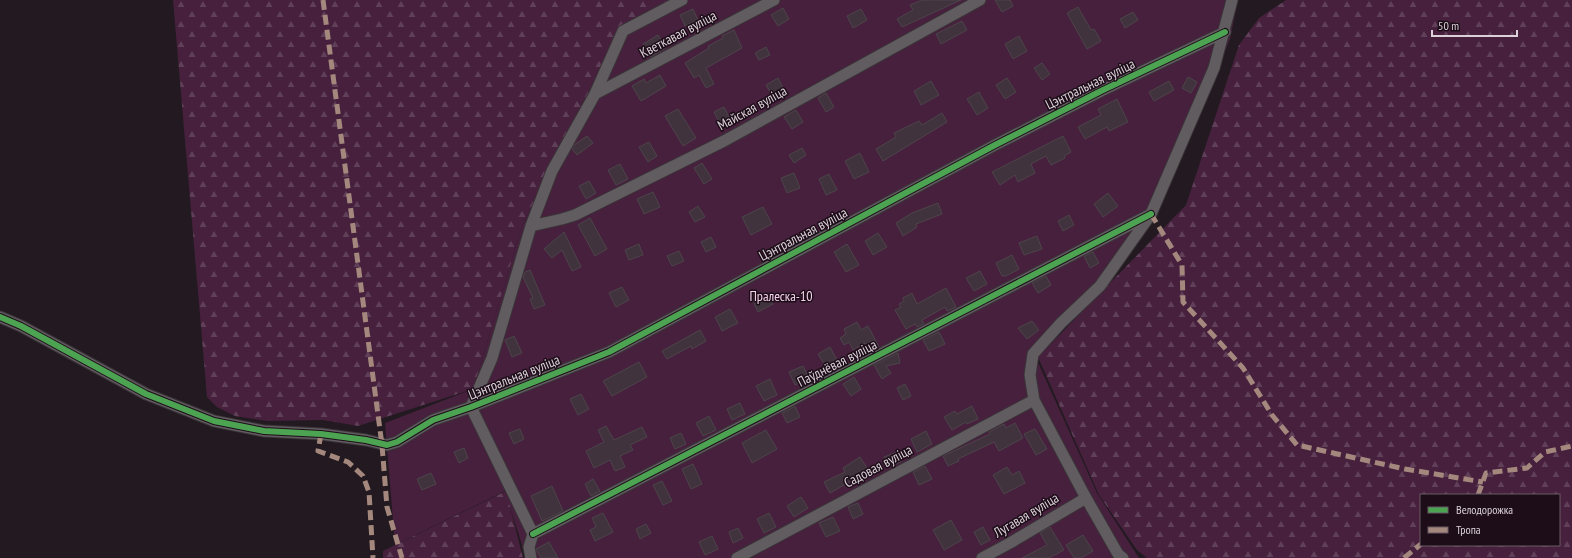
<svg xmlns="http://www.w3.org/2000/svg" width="1572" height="558" font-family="'PT Sans Narrow',sans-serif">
  <defs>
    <pattern id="forest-firs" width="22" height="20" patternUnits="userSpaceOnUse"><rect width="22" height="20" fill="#46203d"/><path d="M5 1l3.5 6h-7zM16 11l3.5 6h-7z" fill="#603f58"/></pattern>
  </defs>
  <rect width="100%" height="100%" fill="#221a20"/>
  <path fill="#46203d" d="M 680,0 L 1238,0 L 1230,39 L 1157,213 L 1101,288 L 1036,358 L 1097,493 L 1139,558 L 526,558 L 505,491 L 395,545 L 385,423 L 473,389 L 522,226 L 611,46 Z"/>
  <path fill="url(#forest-firs)" fill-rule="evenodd" d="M 173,0 L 680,0 L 611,46 L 522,226 L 473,389 L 358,426 L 323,420 L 268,421 L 235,416 L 217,407 L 207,397 Z
    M 1286,0 L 1572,0 L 1572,558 L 1147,558 L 1137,550 L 1099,495 L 1038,357 L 1186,205 L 1239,45 L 1259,18 ZM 1421,495 L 1559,495 L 1559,545 L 1421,545 Z
    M 506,491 L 523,558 L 383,558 L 383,551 Z"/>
  <path fill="#41333e" stroke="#4d444a" d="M 922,0 L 961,0 L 902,27 L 897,19 L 913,10 L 910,5 Z
    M 995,0 L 1010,0 L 1013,6 L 1002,12 Z
    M 1078,7 L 1091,30 L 1094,29 L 1101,41 L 1087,49 L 1067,13 Z
    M 783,8 L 789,19 L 778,26 L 771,15 Z
    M 693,9 L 698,20 L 685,26 L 680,15 Z
    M 861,9 L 867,20 L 853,28 L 847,16 Z
    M 1133,12 L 1138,20 L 1125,28 L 1120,19 Z
    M 962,21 L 967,30 L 941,44 L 936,34 Z
    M 734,30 L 742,48 L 706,68 L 714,84 L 706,88 L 699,75 L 694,78 L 685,63 L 709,48 L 708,46 L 723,38 L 722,36 Z
    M 658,35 L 666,48 L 651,57 L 643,44 Z
    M 1019,36 L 1027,51 L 1013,59 L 1005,44 Z
    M 766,47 L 770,55 L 759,60 L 755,53 Z
    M 1042,63 L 1050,74 L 1042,80 L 1034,68 Z
    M 660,75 L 666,86 L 641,101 L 632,86 L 644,79 L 646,83 Z
    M 1188,77 L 1197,82 L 1191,93 L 1182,88 Z
    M 778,78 L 784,90 L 773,97 L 766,85 Z
    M 1007,78 L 1016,92 L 1005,99 L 996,85 Z
    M 931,81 L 939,95 L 921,105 L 914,91 Z
    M 1169,81 L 1174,90 L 1154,101 L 1149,92 Z
    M 979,92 L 988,108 L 977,115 L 967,99 Z
    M 826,93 L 834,107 L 826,112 L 818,98 Z
    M 1117,99 L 1128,122 L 1109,131 L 1107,127 L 1085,139 L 1078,127 L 1101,115 L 1098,109 Z
    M 724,107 L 731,121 L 721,126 L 714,112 Z
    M 678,109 L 696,138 L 683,146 L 665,116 Z
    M 796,110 L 803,122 L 792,129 L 784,117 Z
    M 942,113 L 947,122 L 883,161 L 876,149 L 896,137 L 894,133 L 919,121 L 922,125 Z
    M 587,136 L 593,143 L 577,155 L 572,149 L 574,145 Z
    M 1063,136 L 1071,152 L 1064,156 L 1065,158 L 1051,165 L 1046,156 L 1031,164 L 1035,173 L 1018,182 L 1015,175 L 1000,185 L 992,172 Z
    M 649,142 L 657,156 L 648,162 L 639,147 Z
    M 802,148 L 806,155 L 794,163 L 789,155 Z
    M 860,153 L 869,172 L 854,179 L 845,161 Z
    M 702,163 L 712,179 L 704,184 L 694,168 Z
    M 620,164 L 628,179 L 616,185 L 608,170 Z
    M 794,173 L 800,188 L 787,193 L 781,178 Z
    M 829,174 L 837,190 L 826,195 L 819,179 Z
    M 589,181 L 596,193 L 586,199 L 579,186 Z
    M 653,192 L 660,207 L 644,214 L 637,199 Z
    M 1108,193 L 1118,206 L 1103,217 L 1094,204 Z
    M 938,203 L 942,214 L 916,224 L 917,227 L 903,236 L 896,223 L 912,213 Z
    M 698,206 L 705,217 L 695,222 L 689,212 Z
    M 763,207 L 772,224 L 751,235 L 742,217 Z
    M 1069,215 L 1074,225 L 1063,231 L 1058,221 Z
    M 590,218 L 607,249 L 595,256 L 578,225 Z
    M 564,232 L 581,267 L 572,271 L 562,250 L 552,258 L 544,249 Z
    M 878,233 L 887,247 L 873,255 L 865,241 Z
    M 1037,236 L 1042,249 L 1024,255 L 1019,243 Z
    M 711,237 L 716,247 L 706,252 L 701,242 Z
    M 639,244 L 643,255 L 629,260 L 625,250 Z
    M 847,244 L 859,265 L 846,272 L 834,252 Z
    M 679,251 L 684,261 L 672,266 L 667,256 Z
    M 1093,252 L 1099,263 L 1090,268 L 1084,256 Z
    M 1012,255 L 1019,269 L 1006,276 L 1002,276 L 996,263 Z
    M 530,270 L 545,305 L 534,309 L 530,299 L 533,298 L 523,277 L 525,272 Z
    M 980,271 L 987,284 L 974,291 L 966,278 Z
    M 1046,276 L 1051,285 L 1038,293 L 1032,283 Z
    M 622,287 L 629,300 L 616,307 L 609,293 Z
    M 946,288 L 956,307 L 947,311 L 945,307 L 922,320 L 924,324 L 917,327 L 915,324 L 906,329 L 895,310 L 901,307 L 899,304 L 904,301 L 903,298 L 912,293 L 917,304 Z
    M 767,294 L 773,304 L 758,312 L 753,301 Z
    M 730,309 L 738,323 L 722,331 L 715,317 Z
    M 1032,321 L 1039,330 L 1027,339 L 1018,328 Z
    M 857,322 L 861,330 L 868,326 L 879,347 L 870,352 L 865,343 L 853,350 L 849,342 L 844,345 L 840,338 L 846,334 L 844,329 Z
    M 700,330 L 706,341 L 692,349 L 691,346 L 667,359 L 662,351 Z
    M 939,332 L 945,344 L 929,351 L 923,340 Z
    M 514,336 L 522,353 L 512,357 L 505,340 Z
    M 830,347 L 838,362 L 827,369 L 818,354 Z
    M 898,353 L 900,363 L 886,366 L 891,373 L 882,379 L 874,365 Z
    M 639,362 L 647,377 L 612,396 L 603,381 Z
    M 803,366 L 809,378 L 795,385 L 789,372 Z
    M 854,377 L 861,389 L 851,396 L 843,384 Z
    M 770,379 L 777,395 L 764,401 L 756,386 Z
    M 905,384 L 911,396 L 903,400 L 897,388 Z
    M 581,394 L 589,409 L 578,415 L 570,399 Z
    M 740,403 L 745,414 L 732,420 L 727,409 Z
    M 795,406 L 800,417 L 787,423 L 782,413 Z
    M 972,406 L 978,419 L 967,424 L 966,422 L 952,430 L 944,417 L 955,411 L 957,414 Z
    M 709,416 L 716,430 L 703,436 L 696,423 Z
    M 1015,423 L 1023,438 L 999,451 L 994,442 L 958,459 L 959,461 L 948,466 L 943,456 L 990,434 L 989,432 L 1004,424 L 1006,428 Z
    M 606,426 L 614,440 L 642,427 L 647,437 L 630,445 L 633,450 L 620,456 L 625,467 L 615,471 L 610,460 L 594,468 L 586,451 L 604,442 L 598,430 Z
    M 520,429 L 524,439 L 514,444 L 509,433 Z
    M 1035,429 L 1047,449 L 1036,455 L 1024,434 Z
    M 766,430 L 777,449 L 752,463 L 742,443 Z
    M 926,431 L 932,444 L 917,452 L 911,439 Z
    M 681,433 L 686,444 L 675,449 L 670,438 Z
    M 464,448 L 468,458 L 459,463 L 454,452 Z
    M 897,452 L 901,462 L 888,467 L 884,457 Z
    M 860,457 L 869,471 L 830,493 L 824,482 L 845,472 L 843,468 Z
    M 693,464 L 702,484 L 691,489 L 682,469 Z
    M 925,466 L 932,479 L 919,485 L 913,472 Z
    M 1007,467 L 1012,475 L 1019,471 L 1025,483 L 1004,494 L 993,475 Z
    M 431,473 L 436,484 L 422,490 L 417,479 Z
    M 593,479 L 600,491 L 591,496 L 585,484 Z
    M 662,481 L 672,501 L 663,505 L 653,485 Z
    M 552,486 L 563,511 L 542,521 L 531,496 Z
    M 801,497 L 808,508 L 794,517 L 787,506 Z
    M 858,503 L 863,514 L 853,519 L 848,507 Z
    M 603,513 L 613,532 L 595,541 L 590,530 L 596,527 L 592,518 Z
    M 769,513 L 776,527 L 764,533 L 757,519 Z
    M 833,517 L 840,531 L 826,537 L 819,523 Z
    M 951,520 L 962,540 L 944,550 L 933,530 Z
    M 646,524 L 651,533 L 640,539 L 636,529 Z
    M 983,527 L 990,540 L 981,545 L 974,532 Z
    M 1050,527 L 1064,550 L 1049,558 L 1022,558 L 1047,545 L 1040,533 Z
    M 738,528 L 743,538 L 733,543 L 729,532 Z
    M 1083,535 L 1093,551 L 1081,558 L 1074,558 L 1066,545 Z
    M 712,536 L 718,549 L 705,555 L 699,542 Z
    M 549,542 L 558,558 L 541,558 L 536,549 Z"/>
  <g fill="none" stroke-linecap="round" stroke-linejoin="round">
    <defs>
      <path id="minor" d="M 595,94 L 774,0
        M 531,226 L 562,219 L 575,215 L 724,141 L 980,0
        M 0,317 L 21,326 L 146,394 L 214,421 L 264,431 L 321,434 L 366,440 L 387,445 L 397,442 L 433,420 L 471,407 L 609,352 L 995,145 L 1103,90 L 1225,32
        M 533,534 L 1151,214
        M 531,558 L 529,547 L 533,534 L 471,407 L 492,358 L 531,226 L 552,171 L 595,94 L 623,31 L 682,0
        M 737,558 L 1034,400
        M 982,558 L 1010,543 L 1086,498
        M 1123,558 L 1118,554 L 1086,498 L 1034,400 L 1030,375 L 1033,354 L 1061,323 L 1100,286 L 1151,214 L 1214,68 L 1232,0"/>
    </defs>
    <use href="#minor" stroke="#3b3439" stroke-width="13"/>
    <use href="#minor" stroke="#605c5f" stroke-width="11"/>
    <path stroke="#a5887d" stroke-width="5" stroke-dasharray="10 5" stroke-linecap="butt" d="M 323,0 L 382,445 L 387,507 L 402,558
      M 1151,214 L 1182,265 L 1183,302 L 1243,368 L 1272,415 L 1297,445 L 1405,469 L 1483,482
      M 321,434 L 318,451 L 348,462 L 363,476 L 369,492 L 373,558
      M 1478,495 L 1486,473 L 1527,468 L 1545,452 L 1572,446
      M 1404,558 L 1421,544"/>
    <defs>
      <path id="cycleway" d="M 0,317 L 21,326 L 146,394 L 214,421 L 264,431 L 321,434 L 366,440 L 387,445 L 397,442 L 433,420 L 471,407 L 609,352 L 995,145 L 1103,90 L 1225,32
        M 533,534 L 1151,214"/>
    </defs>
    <use href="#cycleway" stroke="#1c0d18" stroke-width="8"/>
    <use href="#cycleway" stroke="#4ca352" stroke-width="6"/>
  </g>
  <g text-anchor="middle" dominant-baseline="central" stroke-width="3" stroke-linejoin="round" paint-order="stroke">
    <g font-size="14" fill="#dcd1d9" stroke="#1c0d18">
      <text transform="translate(678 34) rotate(-28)">Кветкавая вуліца</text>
      <text transform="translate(1090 84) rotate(-26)">Цэнтральная вуліца</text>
      <text transform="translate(752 108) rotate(-29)">Майская вуліца</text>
      <text transform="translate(803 234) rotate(-28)">Цэнтральная вуліца</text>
      <text transform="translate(837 363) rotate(-27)">Паўднёвая вуліца</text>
      <text transform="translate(514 377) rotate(-22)">Цэнтральная вуліца</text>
      <text transform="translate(878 466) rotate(-28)">Садовая вуліца</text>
      <text transform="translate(1026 515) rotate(-31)">Лугавая вуліца</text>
    </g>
    <g font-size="14" fill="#f8d2eb" stroke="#1c0d18">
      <text x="781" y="296">Пралеска-10</text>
    </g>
  </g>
  <rect x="1420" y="494" width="140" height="52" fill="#1c0d18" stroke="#695b65"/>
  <rect x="1428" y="507" width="20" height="6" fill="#4ca352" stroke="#695b65"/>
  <text x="1456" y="514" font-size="12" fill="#dcd1d9">Велодорожка</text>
  <rect x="1428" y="527" width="20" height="6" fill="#a5887d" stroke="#695b65"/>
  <text x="1456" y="534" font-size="12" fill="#dcd1d9">Тропа</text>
  <path d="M1432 30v6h85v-6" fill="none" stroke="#dcd1d9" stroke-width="2"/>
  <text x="1438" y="30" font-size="12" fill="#dcd1d9" stroke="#1c0d18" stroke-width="3" paint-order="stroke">50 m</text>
</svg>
